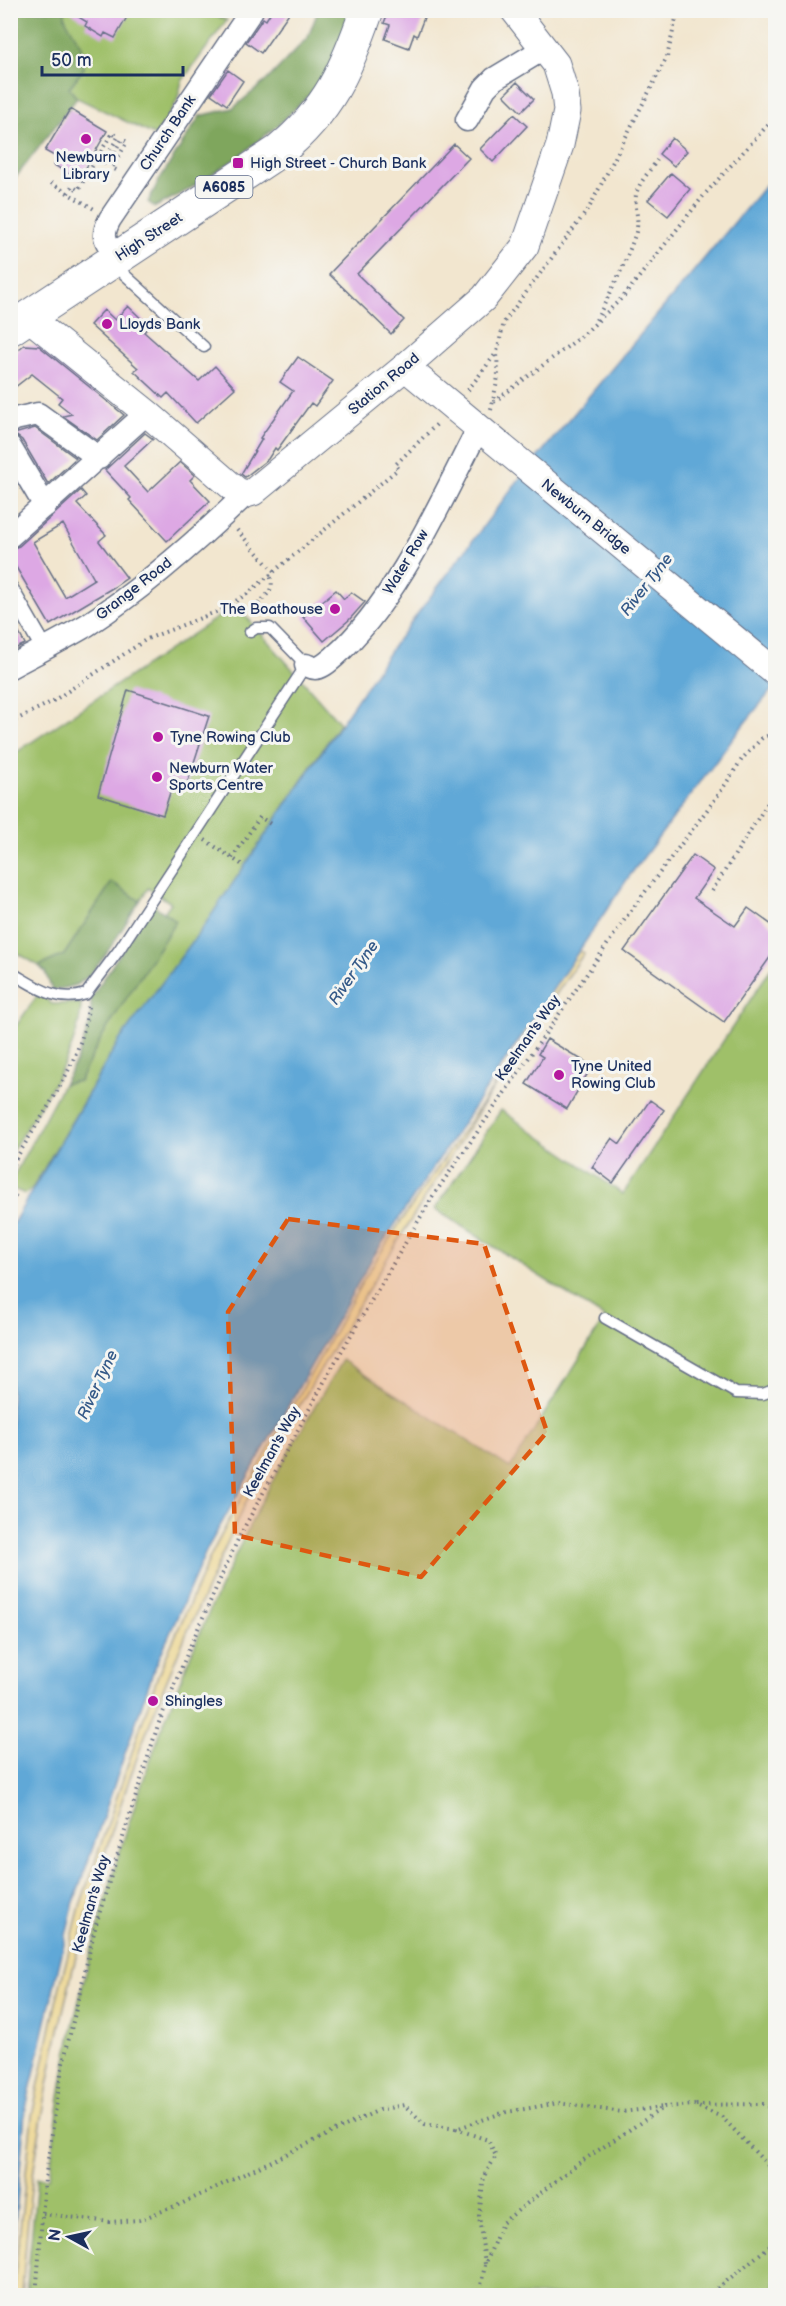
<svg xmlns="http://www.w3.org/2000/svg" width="786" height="2306" font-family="'Balsamiq Sans',sans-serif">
  <rect width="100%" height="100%" fill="#f6f6f2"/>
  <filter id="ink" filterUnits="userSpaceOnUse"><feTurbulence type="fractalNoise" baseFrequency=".0167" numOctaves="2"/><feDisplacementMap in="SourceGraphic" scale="12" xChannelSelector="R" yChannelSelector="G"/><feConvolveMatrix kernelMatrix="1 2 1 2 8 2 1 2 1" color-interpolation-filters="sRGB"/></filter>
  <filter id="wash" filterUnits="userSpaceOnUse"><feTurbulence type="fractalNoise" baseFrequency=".008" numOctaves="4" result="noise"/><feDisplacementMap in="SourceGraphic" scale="24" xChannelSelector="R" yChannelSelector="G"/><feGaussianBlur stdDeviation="1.35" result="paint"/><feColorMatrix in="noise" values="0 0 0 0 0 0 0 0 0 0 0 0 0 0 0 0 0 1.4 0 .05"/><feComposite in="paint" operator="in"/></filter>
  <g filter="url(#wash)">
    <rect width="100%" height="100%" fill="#f2e6cf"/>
    <path fill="#9fc069" stroke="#5d7864" stroke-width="1.5" d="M 203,10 L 227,20 L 182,81 L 177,101 L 156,136 L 77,98 L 69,88 L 84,68 L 65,18 L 65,11 Z
      M 236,605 L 340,723 L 204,926 L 119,1041 L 32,1189 L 25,1194 L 11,1188 L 11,1181 L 63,1084 L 79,1081 L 102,1035 L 176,921 L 164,912 L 171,903 L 148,888 L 140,901 L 112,882 L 64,955 L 39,966 L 11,949 L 11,756 Z
      M 775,962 L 775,2295 L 26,2296 L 37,2178 L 49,2178 C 56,2126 62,2073 74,2021 C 113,1855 168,1692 243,1539 C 272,1477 308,1419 342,1360 L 510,1468 L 605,1318 L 435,1209 L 501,1110 L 623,1194 Z
      M 39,993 L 52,1004 L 81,1003 C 80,1056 36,1108 11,1153 L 11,1033 Z"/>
    <path fill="#7fa65d" stroke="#4d6a5e" stroke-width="1.5" d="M 11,10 L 65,11 L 65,18 L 81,46 L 84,68 L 69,88 L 77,98 L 16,177 L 11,181 Z
      M 318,11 L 352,11 L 327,78 L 277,126 L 237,158 L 186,191 L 155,207 L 148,202 L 159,180 L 200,116 L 233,108 L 267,80 L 308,37 Z
      M 112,882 L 140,901 C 126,921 98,973 79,983 C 71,988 61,989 52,990 L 45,972 L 39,966 L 64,955 Z
      M 152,904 L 176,921 L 103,1035 L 79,1081 L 63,1084 L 76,1061 L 85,1038 L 91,1018 L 91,998 Z"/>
    <path fill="#eeda9e" stroke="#84847e" stroke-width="1.5" d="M 572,947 L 584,953 L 527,1037 L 515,1030 Z
      M 503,1073 C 417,1210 329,1348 252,1491 C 236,1520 224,1552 210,1582 C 121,1771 61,1975 32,2182 C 27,2220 25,2258 22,2295 L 13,2295 L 32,2116 L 57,1998 L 80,1906 L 158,1675 L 211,1555 L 233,1513 L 364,1279 L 395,1230 Z"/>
    <path fill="#61a8d7" stroke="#3e6c9a" stroke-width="1.5" d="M 775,174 L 775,686 L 744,724 L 628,878 L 373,1257 L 207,1549 L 153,1672 L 73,1905 L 25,2112 L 11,2269 L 11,1227 L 119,1041 L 204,926 L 394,645 L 516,483 Z"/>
    <g id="blocks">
      <path fill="#dda8e4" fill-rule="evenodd" d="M 67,10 L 131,10 L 115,38 L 105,33 L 103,37 L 85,26 L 87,22 Z
        M 272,10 L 291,10 L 261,53 L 246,42 L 263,18 L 266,20 Z
        M 389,10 L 427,10 L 417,36 L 414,34 L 409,48 L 385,39 L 390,25 L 384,23 Z
        M 228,70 L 243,81 L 227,105 L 211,94 Z
        M 517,82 L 534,99 L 521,112 L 504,95 Z
        M 70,109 L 107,131 L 79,180 L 54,165 L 58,158 L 45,151 Z
        M 514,114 L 527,126 L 493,162 L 480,149 Z
        M 672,138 L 687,151 L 674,166 L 659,154 Z
        M 454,144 L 469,158 L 357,274 L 404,320 L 391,334 L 329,274 Z
        M 671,173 L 690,189 L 668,216 L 648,200 Z
        M 128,306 L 149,326 L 144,332 L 199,381 L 215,366 L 235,388 L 196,423 L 168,393 L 163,398 L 134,371 L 138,368 L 90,325 L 104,310 L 115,320 Z
        M 24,345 L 39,346 L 124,415 L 97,440 L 63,416 L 72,414 L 58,403 L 62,398 L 32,374 L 10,391 L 10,356 Z
        M 298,357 L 333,381 L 315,406 L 311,403 L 277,450 L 275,448 L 268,459 L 245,477 L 241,474 L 262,439 L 260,438 L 293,391 L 280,382 Z
        M 35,428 L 76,458 L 48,484 L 22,440 L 14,434 Z
        M 145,433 L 153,439 L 124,466 L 148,492 L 180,462 L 195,475 L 190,480 L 210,501 L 167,541 L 129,500 L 131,498 L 105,470 Z
        M 81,490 L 86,496 L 77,504 L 106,535 L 99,541 L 127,578 L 114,587 L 50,625 L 10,557 L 10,549 L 19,546 ZM 63,524 L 94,579 L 65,597 L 33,542 Z
        M 336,590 L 344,599 L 351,592 L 365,602 L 349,620 L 324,641 L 303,617 Z
        M 10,617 L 25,644 L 10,651 Z
        M 128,690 L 209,716 L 187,784 L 174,780 L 163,815 L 98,795 Z
        M 693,855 L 714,870 L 694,898 L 735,926 L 748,908 L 776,928 L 776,949 L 724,1022 L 624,951 Z
        M 547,1039 L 592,1066 L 567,1109 L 526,1084 L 543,1057 L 538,1054 Z
        M 650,1100 L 664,1110 L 613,1183 L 592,1167 L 612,1138 L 620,1144 Z"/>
    </g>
  </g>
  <g filter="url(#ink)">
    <use href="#blocks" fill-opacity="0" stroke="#666f86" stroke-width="1.5"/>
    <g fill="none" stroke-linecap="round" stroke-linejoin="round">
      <defs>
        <path id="service" d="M 113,264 L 204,347
          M 10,972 C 35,986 57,1004 86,994 L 119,950 L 306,665 L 270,628 L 256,628 L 250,632
          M 605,1318 L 736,1393 L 763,1394 L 776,1389"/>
        <path id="pedestrian" d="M 10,589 L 44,648"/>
        <path id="minor" d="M 467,120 L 485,88 L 494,79 L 545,48
          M 117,258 C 106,241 100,238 110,219 L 252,10
          M 10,422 L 15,419 L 38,414 L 99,458
          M 10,447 L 45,506
          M 10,536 L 147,413
          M 306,665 C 309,666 312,668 315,668 C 322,668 329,661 334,657 C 396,603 441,501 478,429
          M 10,667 C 36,653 62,640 87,625 C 144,588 197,541 246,494"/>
        <path id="tertiary" d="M 29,318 L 147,413 L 237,491 L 246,494 L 253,492 L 405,367 L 484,298 L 525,246 L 560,145 L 567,111 L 565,93 L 556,64 L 514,10
          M 405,367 L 776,673"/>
        <path id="primary" d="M 10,329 L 279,151 C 329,110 346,70 367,10"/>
      </defs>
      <use href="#service" stroke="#666f86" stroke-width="13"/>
      <use href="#pedestrian" stroke="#666f86" stroke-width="19"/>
      <use href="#minor" stroke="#666f86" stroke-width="25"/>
      <use href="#tertiary" stroke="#666f86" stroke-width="29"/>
      <use href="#primary" stroke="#666f86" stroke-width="35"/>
      <path stroke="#666f86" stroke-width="4" stroke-dasharray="1.5 4.5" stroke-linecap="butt" d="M 51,183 L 94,209
        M 68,193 L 72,186 L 78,190 L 112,133 L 118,137 L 103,162 L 107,165 L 122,139 L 127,142 L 112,168 L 118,171 L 119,169
        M 596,320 C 611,292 626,263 636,232 C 640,219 634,208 636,195 C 638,183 651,170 657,160
        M 468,390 L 497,352
        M 494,402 L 583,335 L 624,296 L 705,194 L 776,116
        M 491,410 L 498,377 L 497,352 L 504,322 L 589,208 L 667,57 L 678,10
        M 237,530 L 274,572
        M 258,615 L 256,607 C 265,595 276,591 270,575
        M 776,693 L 776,710
        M 10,723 L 53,701 L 147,639 L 221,610 L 247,594 L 398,469 L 395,465 L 439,422
        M 205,840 L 244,866
        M 232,858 L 260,817 L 272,825
        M 712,891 L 776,790
        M 10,1169 C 38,1119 83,1064 88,1006
        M 10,1193 L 18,1198
        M 696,2105 L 763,2104 L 776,2109
        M 456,2129 L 488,2140 L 496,2156 L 484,2176 L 479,2216 L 485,2264
        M 43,2214 L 110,2222 L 139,2220 L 183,2203 L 379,2110 L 404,2105 L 425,2124 L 456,2129 L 502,2113 L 558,2103 L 622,2112 L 664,2107
        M 36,2296 L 45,2179 L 62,2068 L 96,1924 L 158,1725 L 192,1642 L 239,1537 L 334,1364 L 433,1196 L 627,916 L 719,794 L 742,759 L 762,738 L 776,733
        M 479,2296 L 485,2265 L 502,2223 L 576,2165 L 664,2107 L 694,2105 L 722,2117 L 776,2174
        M 708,2296 L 776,2241"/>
      <use href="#service" stroke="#fff" stroke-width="10"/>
      <use href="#pedestrian" stroke="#fff" stroke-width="16"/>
      <use href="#minor" stroke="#fff" stroke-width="22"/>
      <use href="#tertiary" stroke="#fff" stroke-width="27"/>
      <use href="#primary" stroke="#fff" stroke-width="33"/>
    </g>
  </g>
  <path fill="#de5710" fill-opacity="0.2" stroke="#de5710" stroke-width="4.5" stroke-dasharray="12 8" stroke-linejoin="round" d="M 288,1219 L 484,1244 L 547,1432 L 421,1577 L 235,1535 L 228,1312 Z"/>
  <g fill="#b5179e" stroke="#f6f6f2" stroke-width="2">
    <circle cx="86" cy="139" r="6"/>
    <rect x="232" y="157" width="12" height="12" rx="3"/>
    <circle cx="107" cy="324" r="6"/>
    <circle cx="335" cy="609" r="6"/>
    <circle cx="158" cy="737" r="6"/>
    <circle cx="157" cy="777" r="6"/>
    <circle cx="559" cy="1075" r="6"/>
    <circle cx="153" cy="1701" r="6"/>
  </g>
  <g text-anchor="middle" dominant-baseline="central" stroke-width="6" stroke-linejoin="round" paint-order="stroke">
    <rect fill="#f6f6f2" stroke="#5d6b8a" stroke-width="1.5" x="195.5" y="176" width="57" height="22" rx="4.5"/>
    <g font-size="14" font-weight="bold" fill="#1b2f5e">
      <text x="224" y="187">A6085</text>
    </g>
    <g font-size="15" fill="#1b2f5e" stroke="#f6f6f2">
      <text transform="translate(168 133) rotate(-56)">Church Bank</text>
      <text transform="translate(149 237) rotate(-33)">High Street</text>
      <text transform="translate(384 384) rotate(-40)">Station Road</text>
      <text transform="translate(586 517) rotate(39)">Newburn Bridge</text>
      <text transform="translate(406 562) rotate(-59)">Water Row</text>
      <text transform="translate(134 589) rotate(-38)">Grange Road</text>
      <text transform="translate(528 1038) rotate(-55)">Keelman's Way</text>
      <text transform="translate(272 1452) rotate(-61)">Keelman's Way</text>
      <text transform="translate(91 1904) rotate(-74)">Keelman's Way</text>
    </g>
    <g font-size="15" fill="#1b2f5e" stroke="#f6f6f2" text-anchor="start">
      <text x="86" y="157" text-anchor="middle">Newburn<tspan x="86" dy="17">Library</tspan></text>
      <text x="250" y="163">High Street - Church Bank</text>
      <text x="119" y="324">Lloyds Bank</text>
      <text x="323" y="609" text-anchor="end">The Boathouse</text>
      <text x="170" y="737">Tyne Rowing Club</text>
      <text x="169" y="768">Newburn Water<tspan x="169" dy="17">Sports Centre</tspan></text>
      <text x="571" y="1066">Tyne United<tspan x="571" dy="17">Rowing Club</tspan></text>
      <text x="165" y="1701">Shingles</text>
    </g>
    <g font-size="16" font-style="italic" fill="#345988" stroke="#f6f6f2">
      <text transform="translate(647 585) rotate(-52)">River Tyne</text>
      <text transform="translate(354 973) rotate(-55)">River Tyne</text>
      <text transform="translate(98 1385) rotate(-65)">River Tyne</text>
    </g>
  </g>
  <rect width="786" height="2306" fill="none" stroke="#f6f6f2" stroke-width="36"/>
  <g transform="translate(69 2237) rotate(278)" stroke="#f6f6f2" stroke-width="4.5" paint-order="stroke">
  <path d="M0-4.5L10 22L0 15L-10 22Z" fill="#1b2f5e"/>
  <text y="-9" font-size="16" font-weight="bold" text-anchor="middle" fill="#1b2f5e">N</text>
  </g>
  <path d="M42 66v9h141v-9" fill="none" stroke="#1b2f5e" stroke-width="3"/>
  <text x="51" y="66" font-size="18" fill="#1b2f5e" stroke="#f6f6f2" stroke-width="4.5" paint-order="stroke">50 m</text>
</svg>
